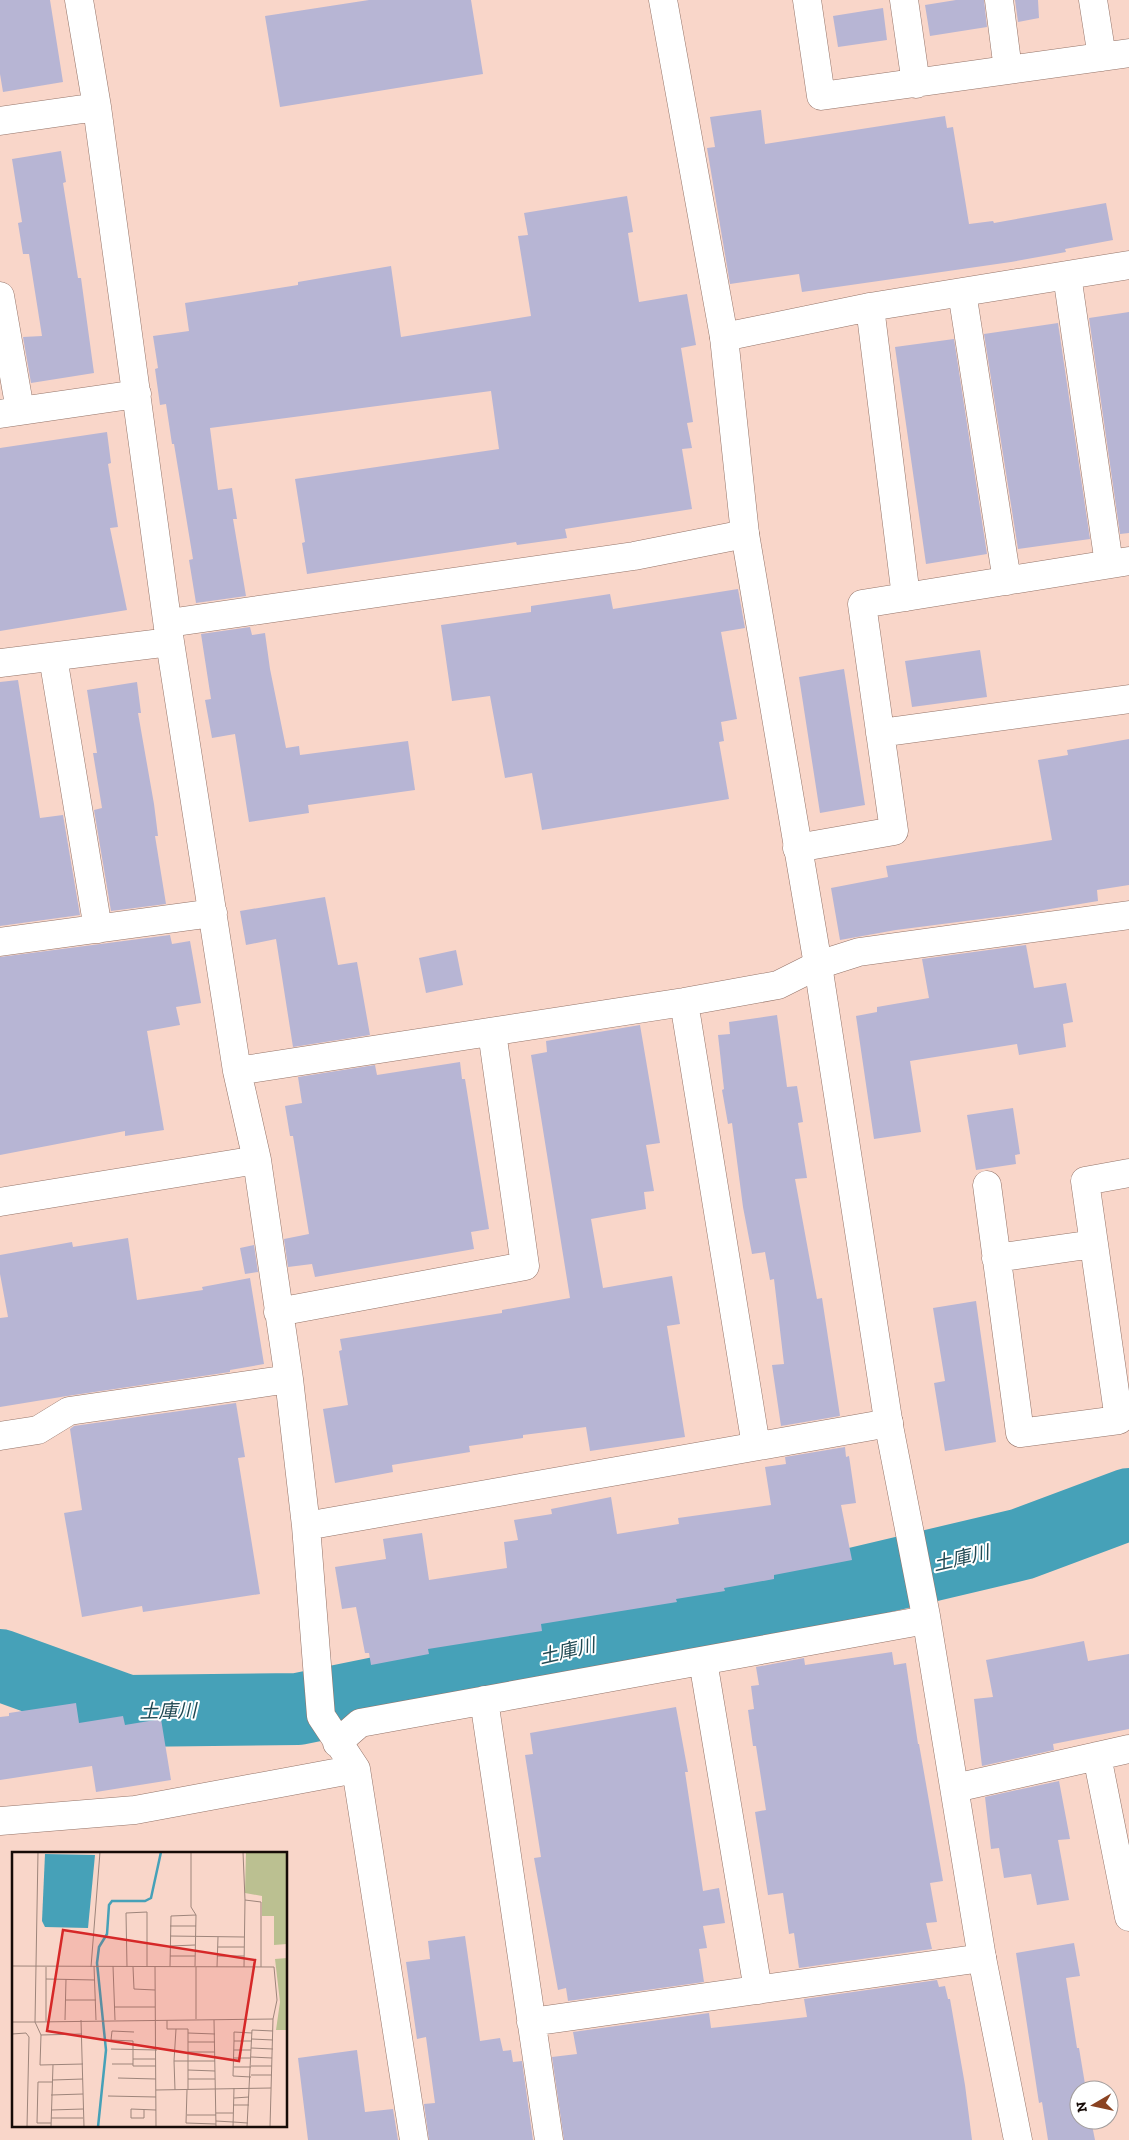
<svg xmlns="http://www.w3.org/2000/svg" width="1129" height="2140" font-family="'Zilla Slab','Noto Sans JP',serif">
  <rect width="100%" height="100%" fill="#f9d6c9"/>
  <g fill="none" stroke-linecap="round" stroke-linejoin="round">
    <path stroke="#46a1b8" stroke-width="72" d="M 0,1665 L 127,1711 L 298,1709 L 485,1671 L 1022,1544 L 1129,1504"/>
  </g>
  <path fill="#b7b5d4" d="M 0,0 L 50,0 L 63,82 L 3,92 L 0,74 Z
    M 369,0 L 471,0 L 483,74 L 280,107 L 265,16 Z
    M 956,0 L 984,0 L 987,27 L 930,36 L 925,5 Z
    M 1015,0 L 1038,0 L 1039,18 L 1018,22 Z
    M 883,8 L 887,40 L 838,47 L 833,16 Z
    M 761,110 L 765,144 L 945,116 L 947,128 L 953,127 L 969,224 L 993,221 L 994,223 L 1106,203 L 1113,240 L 1065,249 L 1066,252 L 1011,262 L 802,292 L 799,274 L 730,284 L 707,148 L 715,147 L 710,117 Z
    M 61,151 L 66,182 L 63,183 L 78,278 L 81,278 L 94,373 L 31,383 L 23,337 L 42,336 L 29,254 L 23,254 L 18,223 L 22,222 L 12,159 Z
    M 627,196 L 633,232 L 628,233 L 639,302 L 687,294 L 696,345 L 681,348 L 693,422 L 687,423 L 692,448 L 682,449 L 692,509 L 565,529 L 567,538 L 517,545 L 516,542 L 307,574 L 302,543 L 305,542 L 295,479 L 499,449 L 491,391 L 210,428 L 218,490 L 232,488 L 237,519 L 233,519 L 246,596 L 196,603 L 189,560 L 193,559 L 174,444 L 172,444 L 166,404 L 160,405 L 155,369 L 158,368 L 153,336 L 189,331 L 185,303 L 298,285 L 298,282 L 391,266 L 401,337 L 531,316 L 518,236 L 528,235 L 524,213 Z
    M 1129,312 L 1129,533 L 1120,534 L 1089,318 Z
    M 1058,323 L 1090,539 L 1018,549 L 984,334 Z
    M 954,339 L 987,554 L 926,564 L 895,347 Z
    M 107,432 L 111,463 L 108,464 L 118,527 L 110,528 L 127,610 L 0,631 L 0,448 Z
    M 738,589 L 745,628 L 721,632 L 737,719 L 721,722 L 724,741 L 719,742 L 729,799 L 542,830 L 532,773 L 505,778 L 490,696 L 452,701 L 441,625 L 531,612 L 531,606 L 610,594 L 613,609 Z
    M 250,627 L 252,635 L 265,633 L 270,669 L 286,748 L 299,746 L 300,755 L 408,741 L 415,790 L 308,805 L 309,813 L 249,822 L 235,734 L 212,738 L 205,700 L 211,699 L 201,634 Z
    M 980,650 L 987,697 L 912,707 L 905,661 Z
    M 844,669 L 865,805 L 820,813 L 799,677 Z
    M 18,680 L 40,818 L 63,815 L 80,915 L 0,926 L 0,682 Z
    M 137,682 L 141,713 L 138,713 L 154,804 L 158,836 L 155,836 L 166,904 L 111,911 L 94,810 L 102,808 L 93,753 L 97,753 L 87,690 Z
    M 1129,739 L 1129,885 L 1097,890 L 1098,901 L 1020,914 L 896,930 L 840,940 L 831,888 L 888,877 L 886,866 L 1052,840 L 1038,760 L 1068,755 L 1067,750 Z
    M 325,897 L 338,965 L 357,962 L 370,1035 L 293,1047 L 276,939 L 246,945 L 240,911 Z
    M 170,935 L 172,944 L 190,941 L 201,1003 L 176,1007 L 180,1025 L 147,1031 L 164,1130 L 125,1136 L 125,1131 L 0,1155 L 0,957 Z
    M 1026,945 L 1034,988 L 1066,983 L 1073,1022 L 1063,1024 L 1066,1047 L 1019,1055 L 1017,1044 L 910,1061 L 921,1132 L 874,1139 L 856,1016 L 877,1012 L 877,1007 L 929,998 L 922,959 Z
    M 456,950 L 463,985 L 426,993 L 419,958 Z
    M 777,1015 L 787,1087 L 797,1086 L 803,1122 L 798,1123 L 807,1178 L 795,1179 L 817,1299 L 822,1298 L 840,1416 L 781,1426 L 772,1365 L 784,1364 L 774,1279 L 770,1280 L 765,1252 L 752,1254 L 743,1207 L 732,1123 L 728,1124 L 722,1090 L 724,1089 L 718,1035 L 730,1034 L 729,1022 Z
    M 640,1025 L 660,1143 L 646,1145 L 654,1191 L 644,1192 L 646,1209 L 591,1219 L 603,1288 L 672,1276 L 680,1324 L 667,1326 L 685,1437 L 590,1451 L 586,1427 L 523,1435 L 523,1438 L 469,1446 L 470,1452 L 392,1465 L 393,1472 L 335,1483 L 323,1409 L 348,1405 L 339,1351 L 342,1350 L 340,1339 L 502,1313 L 502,1310 L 570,1298 L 531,1055 L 547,1052 L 546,1041 Z
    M 460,1062 L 462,1079 L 465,1079 L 489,1229 L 471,1232 L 474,1249 L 315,1277 L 312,1264 L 288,1267 L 284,1239 L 309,1234 L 293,1136 L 290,1136 L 285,1106 L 302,1103 L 298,1077 L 375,1065 L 377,1075 Z
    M 1013,1108 L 1020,1154 L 1015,1155 L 1016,1164 L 976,1170 L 967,1115 Z
    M 128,1238 L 137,1300 L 203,1290 L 202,1287 L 250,1278 L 264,1364 L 230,1370 L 230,1372 L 67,1396 L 0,1407 L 0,1318 L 8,1317 L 0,1274 L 0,1255 L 72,1242 L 73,1247 Z
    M 254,1245 L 258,1272 L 245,1274 L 240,1248 Z
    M 976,1301 L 996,1442 L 945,1451 L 934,1383 L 945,1381 L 933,1308 Z
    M 236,1403 L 245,1457 L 238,1458 L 260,1594 L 143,1612 L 142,1606 L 82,1617 L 64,1513 L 82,1510 L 70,1429 L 74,1426 Z
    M 845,1447 L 846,1457 L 849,1456 L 856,1503 L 841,1505 L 852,1560 L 774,1575 L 774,1579 L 724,1588 L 725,1591 L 676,1599 L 677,1602 L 541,1624 L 542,1631 L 428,1649 L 429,1654 L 371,1665 L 369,1653 L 365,1653 L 356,1607 L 342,1609 L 335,1567 L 386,1559 L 383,1539 L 422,1533 L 429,1580 L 507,1568 L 504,1542 L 518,1540 L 514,1520 L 552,1514 L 551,1509 L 611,1497 L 617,1534 L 679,1524 L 678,1518 L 771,1505 L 765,1467 L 786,1464 L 785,1457 Z
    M 1084,1641 L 1088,1661 L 1129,1654 L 1129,1729 L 1053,1744 L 1054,1750 L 982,1766 L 974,1699 L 993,1697 L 986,1660 Z
    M 892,1652 L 894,1665 L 906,1663 L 918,1744 L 919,1744 L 943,1881 L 930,1883 L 937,1922 L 926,1923 L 932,1949 L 799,1968 L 794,1933 L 789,1934 L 783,1893 L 768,1895 L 755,1812 L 766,1810 L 756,1746 L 753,1746 L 748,1710 L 754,1709 L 751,1686 L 759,1685 L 756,1667 L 804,1658 L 805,1665 Z
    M 76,1703 L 79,1723 L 123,1716 L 125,1725 L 161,1719 L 171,1780 L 96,1792 L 92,1766 L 0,1780 L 0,1717 L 9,1716 L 9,1713 Z
    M 676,1707 L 688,1772 L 685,1772 L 703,1891 L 719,1888 L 725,1923 L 703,1926 L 707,1948 L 699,1949 L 704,1982 L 568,2001 L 566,1988 L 558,1990 L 534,1858 L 541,1857 L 525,1755 L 533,1754 L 530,1733 Z
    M 1059,1781 L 1070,1839 L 1058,1840 L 1069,1900 L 1037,1905 L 1031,1874 L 1004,1878 L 999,1848 L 991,1849 L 985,1797 Z
    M 465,1936 L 480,2041 L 500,2038 L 503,2051 L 511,2050 L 513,2062 L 522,2061 L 533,2140 L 429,2140 L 424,2104 L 435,2103 L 426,2037 L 417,2039 L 406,1962 L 430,1959 L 428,1941 Z
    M 1074,1943 L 1080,1976 L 1066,1978 L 1077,2048 L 1079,2048 L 1086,2090 L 1079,2090 L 1079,2120 L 1091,2120 L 1095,2140 L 1048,2140 L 1042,2102 L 1039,2103 L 1016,1953 Z
    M 937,1980 L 939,1987 L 945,1986 L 948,1999 L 950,1999 L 965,2085 L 972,2140 L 564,2140 L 552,2057 L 577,2054 L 573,2032 L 709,2013 L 711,2028 L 807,2017 L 804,1999 Z
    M 357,2050 L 365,2112 L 393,2109 L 398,2140 L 308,2140 L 298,2058 Z"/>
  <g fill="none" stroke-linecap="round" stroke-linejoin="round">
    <defs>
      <path id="minor" d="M 79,0 L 97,107 L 170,642 L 237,1071 L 257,1160 L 289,1379 L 306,1526 L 321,1716 L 356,1769 L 414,2140
        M 807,0 L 821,96 L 1129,53
        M 904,0 L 916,84
        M 999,0 L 1008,70
        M 1093,0 L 1102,57
        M 0,121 L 97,107
        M 1067,275 L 1109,564
        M 962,292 L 1007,581
        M 0,296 L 20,410
        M 870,307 L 906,597
        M 724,337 L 870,307 L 1129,265
        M 0,414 L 137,394
        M 169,623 L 634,556 L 745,534
        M 53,657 L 98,929
        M 0,663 L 170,642
        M 880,733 L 1129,699
        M 797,848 L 894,831 L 862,604 L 1129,561
        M 0,942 L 213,913
        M 684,1002 L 756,1446
        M 237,1071 L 684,1002 L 778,985 L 818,965 L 859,952 L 1129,915
        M 987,1185 L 1020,1433 L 1119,1420 L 1085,1181 L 1129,1173
        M 0,1202 L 257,1160
        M 996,1258 L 1094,1244
        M 278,1312 L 525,1266 L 492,1032
        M 0,1436 L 38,1430 L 69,1411 L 289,1379
        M 306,1526 L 889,1423
        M 703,1661 L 758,1990
        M 484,1700 L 549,2140
        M 337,1743 L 360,1723 L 926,1620
        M 1097,1756 L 1129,1917
        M 955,1788 L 1129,1749
        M 0,1821 L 135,1810 L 356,1769
        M 531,2022 L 982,1958"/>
      <path id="tertiary" d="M 663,0 L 724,337 L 745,534 L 818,965 L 889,1426 L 926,1616 L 982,1958 L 1018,2140"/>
    </defs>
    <use href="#minor" stroke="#947469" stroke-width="29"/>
    <use href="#tertiary" stroke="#947469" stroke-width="29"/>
    <use href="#minor" stroke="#fff" stroke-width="28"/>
    <use href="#tertiary" stroke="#fff" stroke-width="28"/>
  </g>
  <g text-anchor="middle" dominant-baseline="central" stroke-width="4" stroke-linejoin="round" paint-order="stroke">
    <g font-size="19" font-style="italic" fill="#204953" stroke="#fff">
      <text transform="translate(961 1558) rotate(-13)">土庫川</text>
      <text transform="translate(567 1651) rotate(-13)">土庫川</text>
      <text transform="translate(168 1711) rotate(-1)">土庫川</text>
    </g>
  </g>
  <g transform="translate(12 1852)">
    <rect width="275" height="275" fill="#f9d6c9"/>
    <path d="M 234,0 L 275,0 L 275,92 L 262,93 L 262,64 L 250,64 L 250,44 L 233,41 ZM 275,106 L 275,178 L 264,178 L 268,150 L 263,107 Z" fill="#bbc091"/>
    <path d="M 33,2 L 83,3 L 76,76 L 33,75 L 30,69 Z" fill="#46a1b8"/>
    <path fill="none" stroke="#46a1b8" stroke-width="2.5" d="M 86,275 L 94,198 L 85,111 L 87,95 L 95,82 L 97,53 L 100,49 L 133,49 L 139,46 L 149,0"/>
    <path fill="none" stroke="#9e857b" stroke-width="1" d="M 93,0 L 228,0M 231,0 L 233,48 L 249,50 L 249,115M 179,1 L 179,55 L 184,63 L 183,114M 158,74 L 184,74M 158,84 L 232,85M 158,94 L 183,93M 206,95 L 232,95M 158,104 L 183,104M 205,104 L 232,104M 0,114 L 262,115 L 265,148 L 261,167 L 258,275M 82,114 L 84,168M 101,114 L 103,168M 143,114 L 144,275M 158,114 L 159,64 L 184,63M 34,115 L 34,169M 79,115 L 88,0M 115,115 L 114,61 L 135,60 L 135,115M 121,115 L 122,137 L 143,138M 205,115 L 206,85M 232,115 L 233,48M 34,127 L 83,128M 54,148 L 84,148M 102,155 L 143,155M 184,167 L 184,115M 53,168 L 54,127M 69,168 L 72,275M 155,168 L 155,177 L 176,177 L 176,238M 202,168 L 204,275M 0,170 L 23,170 L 26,0M 122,180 L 100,179 L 99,188 L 121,189 L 121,214 L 144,214M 176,181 L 203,182M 0,182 L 14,181 L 17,185 L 15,275M 29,183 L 70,182M 240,187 L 261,188M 222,189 L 240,189M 176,190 L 203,190M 239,196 L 261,197M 99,197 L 145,198M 222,198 L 239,198M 176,200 L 203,200M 239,205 L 260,206M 222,206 L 239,206M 121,207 L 144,207M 162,209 L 164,177M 71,212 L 28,213 L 29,183 L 23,170 L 261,167M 100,212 L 121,212M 239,214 L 260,214M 222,215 L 239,215M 176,218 L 203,219M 239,223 L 260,223M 239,225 L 221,224 L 222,189 L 222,180 L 240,181M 106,226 L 144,227M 176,227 L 203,227M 41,228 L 71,227M 144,238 L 259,236M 163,238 L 162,209 L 203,209M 175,238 L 174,271 L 204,272M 39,243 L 71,242M 96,244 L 144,245M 222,246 L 237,245M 221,253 L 237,253M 39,258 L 71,257M 132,258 L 132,266 L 119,266 L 119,257 L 144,258M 204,261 L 221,261M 175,263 L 204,263M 39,266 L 71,266M 204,269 L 221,270M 221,270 L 236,271M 39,271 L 25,271 L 26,230 L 40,230M 39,275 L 41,213M 221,275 L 222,236M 235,275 L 240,178 L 261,179"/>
    <path fill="#d62828" fill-opacity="0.15" stroke="#d62828" stroke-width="2.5" d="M 51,78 L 243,108 L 227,209 L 35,179 Z"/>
    <rect width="275" height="275" fill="none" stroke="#160b07" stroke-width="2.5"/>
  </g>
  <g transform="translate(1094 2105) rotate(261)"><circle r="24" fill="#ffffff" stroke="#a29d9c"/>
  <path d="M0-4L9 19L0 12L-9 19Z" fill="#8a4322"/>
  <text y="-8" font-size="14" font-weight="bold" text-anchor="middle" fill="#160b07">N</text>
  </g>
</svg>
